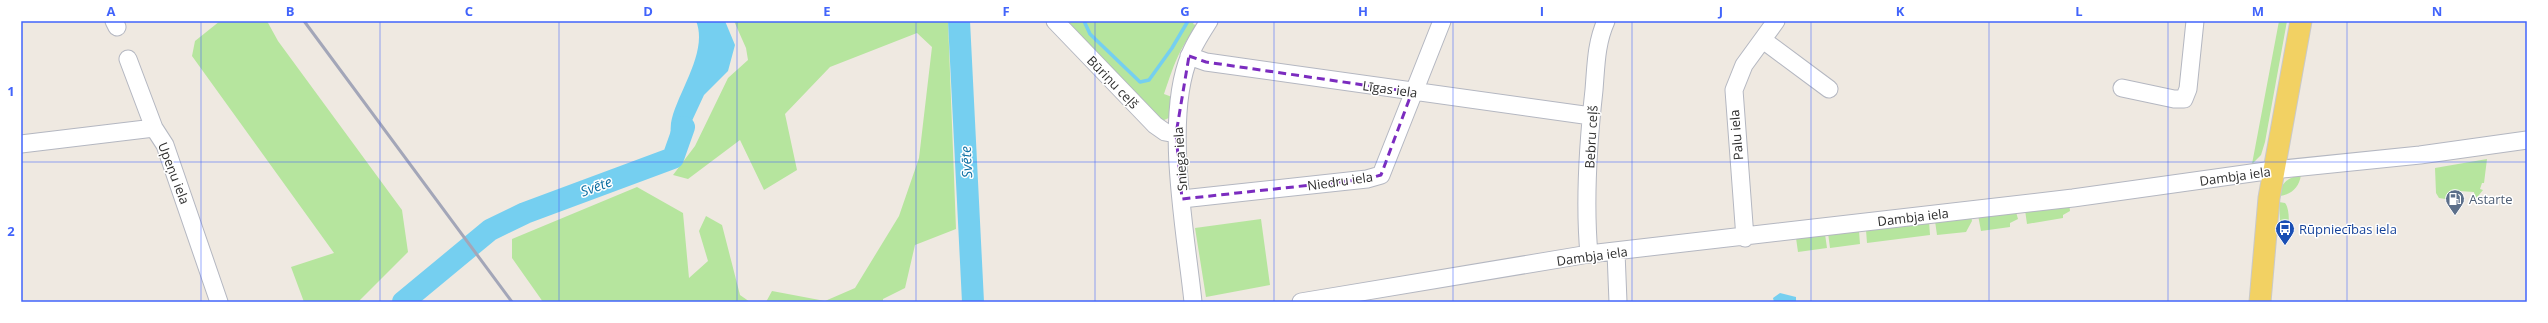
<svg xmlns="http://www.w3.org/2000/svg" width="2548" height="323" font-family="'Open Sans',sans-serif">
  <rect width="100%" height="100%" fill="#efe9e1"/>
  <path fill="#b6e59e" d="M 220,21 L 267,21 L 278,41 L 402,210 L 408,252 L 358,302 L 304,302 L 291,267 L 334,253 L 192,56 L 195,41 Z
    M 734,21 L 948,21 L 956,229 L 915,245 L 905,288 L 883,299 L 883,302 L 766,302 L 772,291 L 825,301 L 855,288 L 899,216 L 919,158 L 932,47 L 917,33 L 830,67 L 785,114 L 797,170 L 764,190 L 740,140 L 688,179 L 673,175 L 695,146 L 728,78 L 748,60 L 746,48 Z
    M 1066,21 L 1195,21 L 1193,24 L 1199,26 C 1180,43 1172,71 1164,94 L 1172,97 L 1171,117 L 1162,121 Z
    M 2279,21 L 2287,21 L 2265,142 L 2261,155 L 2252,164 Z
    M 2487,159 L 2484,183 L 2482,183 L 2480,189 L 2483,190 L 2475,200 L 2474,192 L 2459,191 L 2459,201 L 2439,198 L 2436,193 L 2435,168 Z
    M 2301,175 C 2299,188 2291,195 2279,196 C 2280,183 2289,177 2301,175 Z
    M 637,187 L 683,213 L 689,278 L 708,261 L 699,231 L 706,216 L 722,225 L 740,295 L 750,302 L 543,302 L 512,258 L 512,239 Z
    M 2069,202 L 2070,211 L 2063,215 L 2063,218 L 2027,224 L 2025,210 Z
    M 2279,202 L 2285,203 C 2291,210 2290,236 2281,241 Z
    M 2016,212 L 2018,219 L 2010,223 L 2010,227 L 1981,231 L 1978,215 Z
    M 1971,215 L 1972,221 L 1966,232 L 1937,235 L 1935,221 Z
    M 1261,219 L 1270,285 L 1206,297 L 1195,228 Z
    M 1929,221 L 1930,235 L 1867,243 L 1866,230 Z
    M 1859,231 L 1860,244 L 1830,248 L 1828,233 Z
    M 1825,234 L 1827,248 L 1798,252 L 1796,238 Z"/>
  <path fill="#75cff0" d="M 696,21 L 725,21 L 735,45 L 728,71 L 704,95 L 677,153 L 671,157 C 671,146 670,134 671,123 C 676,94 709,52 696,21 Z
    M 1780,293 L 1796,297 L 1796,301 L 1774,302 L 1773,298 Z"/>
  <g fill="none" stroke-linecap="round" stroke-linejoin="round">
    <path stroke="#75cff0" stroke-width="3.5" d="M 1084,21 L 1090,34 L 1140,82 L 1149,80 L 1172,48 L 1188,21"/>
    <path stroke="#75cff0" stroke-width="22" d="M 959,21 L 973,302
      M 403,302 L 490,230 L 525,213 L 673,158 L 684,127"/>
    <defs>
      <path id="minor" d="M 114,21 L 117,27
        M 1055,21 L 1155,125 L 1165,132 L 1176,134
        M 1763,40 L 1829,89
        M 1189,56 L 1206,62 L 1591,116
        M 128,59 L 154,128
        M 2122,88 L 2174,99 L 2184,99 L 2188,89 L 2195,21
        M 21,144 L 154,128 L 165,145 L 219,302
        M 1182,199 L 1367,179 L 1381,175 L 1442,21
        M 1745,238 L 1734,90 L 1744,65 L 1776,21
        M 1616,252 L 1618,302
        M 1589,254 C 1584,200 1588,144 1594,90 C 1596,66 1596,43 1606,21
        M 1193,302 C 1186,233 1163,119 1190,55 C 1194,44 1202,32 1209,21
        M 1301,302 L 1589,254 L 2073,198 L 2273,170 L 2420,155 L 2527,140"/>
      <path id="major" d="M 2260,302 L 2269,198 L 2301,21"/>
    </defs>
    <use href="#minor" stroke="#b4b7c1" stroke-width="19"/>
    <use href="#major" stroke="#c9c9c9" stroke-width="23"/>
    <use href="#minor" stroke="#fff" stroke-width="17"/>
    <use href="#major" stroke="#f2d163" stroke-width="21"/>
    <path stroke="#a3a6b8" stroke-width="3" d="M 304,21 L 512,302"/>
  </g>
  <path fill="none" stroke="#7b2cbf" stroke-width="3" stroke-dasharray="8 5" stroke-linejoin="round" d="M 1189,56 L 1206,62 L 1412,92 L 1381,175 L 1367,179 L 1182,199 L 1176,134 Z"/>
  <path fill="none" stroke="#4264fb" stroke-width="1" stroke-opacity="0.55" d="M 201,21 L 201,302M 380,21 L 380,302M 559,21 L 559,302M 737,21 L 737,302M 916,21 L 916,302M 1095,21 L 1095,302M 1274,21 L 1274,302M 1453,21 L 1453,302M 1632,21 L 1632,302M 1811,21 L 1811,302M 1989,21 L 1989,302M 2168,21 L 2168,302M 2347,21 L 2347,302M 21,162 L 2527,162"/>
  <defs>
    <symbol id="fuel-pin" viewBox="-11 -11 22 30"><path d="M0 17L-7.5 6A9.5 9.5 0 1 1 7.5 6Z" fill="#5c6f8a" stroke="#fff"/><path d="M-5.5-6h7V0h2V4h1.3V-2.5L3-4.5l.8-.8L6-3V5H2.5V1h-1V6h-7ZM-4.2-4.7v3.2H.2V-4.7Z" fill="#fff"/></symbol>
    <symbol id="bus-pin" viewBox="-11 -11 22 30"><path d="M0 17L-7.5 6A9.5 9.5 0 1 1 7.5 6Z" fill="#1a4fb4" stroke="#fff"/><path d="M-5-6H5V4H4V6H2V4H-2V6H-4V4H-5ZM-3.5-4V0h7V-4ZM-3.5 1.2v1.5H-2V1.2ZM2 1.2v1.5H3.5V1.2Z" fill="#fff"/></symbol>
  </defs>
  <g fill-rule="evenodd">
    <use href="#fuel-pin" x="2444" y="188" width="22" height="30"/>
    <use href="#bus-pin" x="2274" y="218" width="22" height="30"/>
  </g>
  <g text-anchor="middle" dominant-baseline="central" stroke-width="3" stroke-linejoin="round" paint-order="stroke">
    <g font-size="13" fill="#2e2e2e" stroke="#fff">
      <text transform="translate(1113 82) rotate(46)">Būriņu ceļš</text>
      <text transform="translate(1390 89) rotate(8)">Līgas iela</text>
      <text transform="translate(1736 135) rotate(-95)">Palu iela</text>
      <text transform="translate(1591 137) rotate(-87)">Bebru ceļš</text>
      <text transform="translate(1180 159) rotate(-94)">Sniega iela</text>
      <text transform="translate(174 173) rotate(69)">Upeņu iela</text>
      <text transform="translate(2235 176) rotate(-8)">Dambja iela</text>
      <text transform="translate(1340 181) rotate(-8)">Niedru iela</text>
      <text transform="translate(1913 217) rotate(-7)">Dambja iela</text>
      <text transform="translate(1592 256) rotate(-8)">Dambja iela</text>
    </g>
    <g font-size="13" fill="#4e5e75" stroke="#fff" text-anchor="start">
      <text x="2469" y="199">Astarte</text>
    </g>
    <g font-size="13" fill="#164399" stroke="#fff" text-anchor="start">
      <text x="2299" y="229">Rūpniecības iela</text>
    </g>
    <g font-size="14" font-style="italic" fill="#0d6fa3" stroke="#fff">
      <text transform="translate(966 162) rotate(-93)">Svēte</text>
      <text transform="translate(596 186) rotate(-20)">Svēte</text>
    </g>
  </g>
  <rect width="2548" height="323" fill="none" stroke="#ffffff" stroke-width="44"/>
  <rect x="22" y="22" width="2504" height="279" fill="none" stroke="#4264fb" stroke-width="1.5"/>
  <g font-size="13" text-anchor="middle" font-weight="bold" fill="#4264fb">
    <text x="111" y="16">A</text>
    <text x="290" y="16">B</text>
    <text x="469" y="16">C</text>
    <text x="648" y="16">D</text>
    <text x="827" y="16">E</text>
    <text x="1006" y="16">F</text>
    <text x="1185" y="16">G</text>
    <text x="1363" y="16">H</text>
    <text x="1542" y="16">I</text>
    <text x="1721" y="16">J</text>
    <text x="1900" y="16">K</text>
    <text x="2079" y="16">L</text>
    <text x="2258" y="16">M</text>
    <text x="2437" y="16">N</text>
    <text x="11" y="96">1</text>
    <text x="11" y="236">2</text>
  </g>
</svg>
